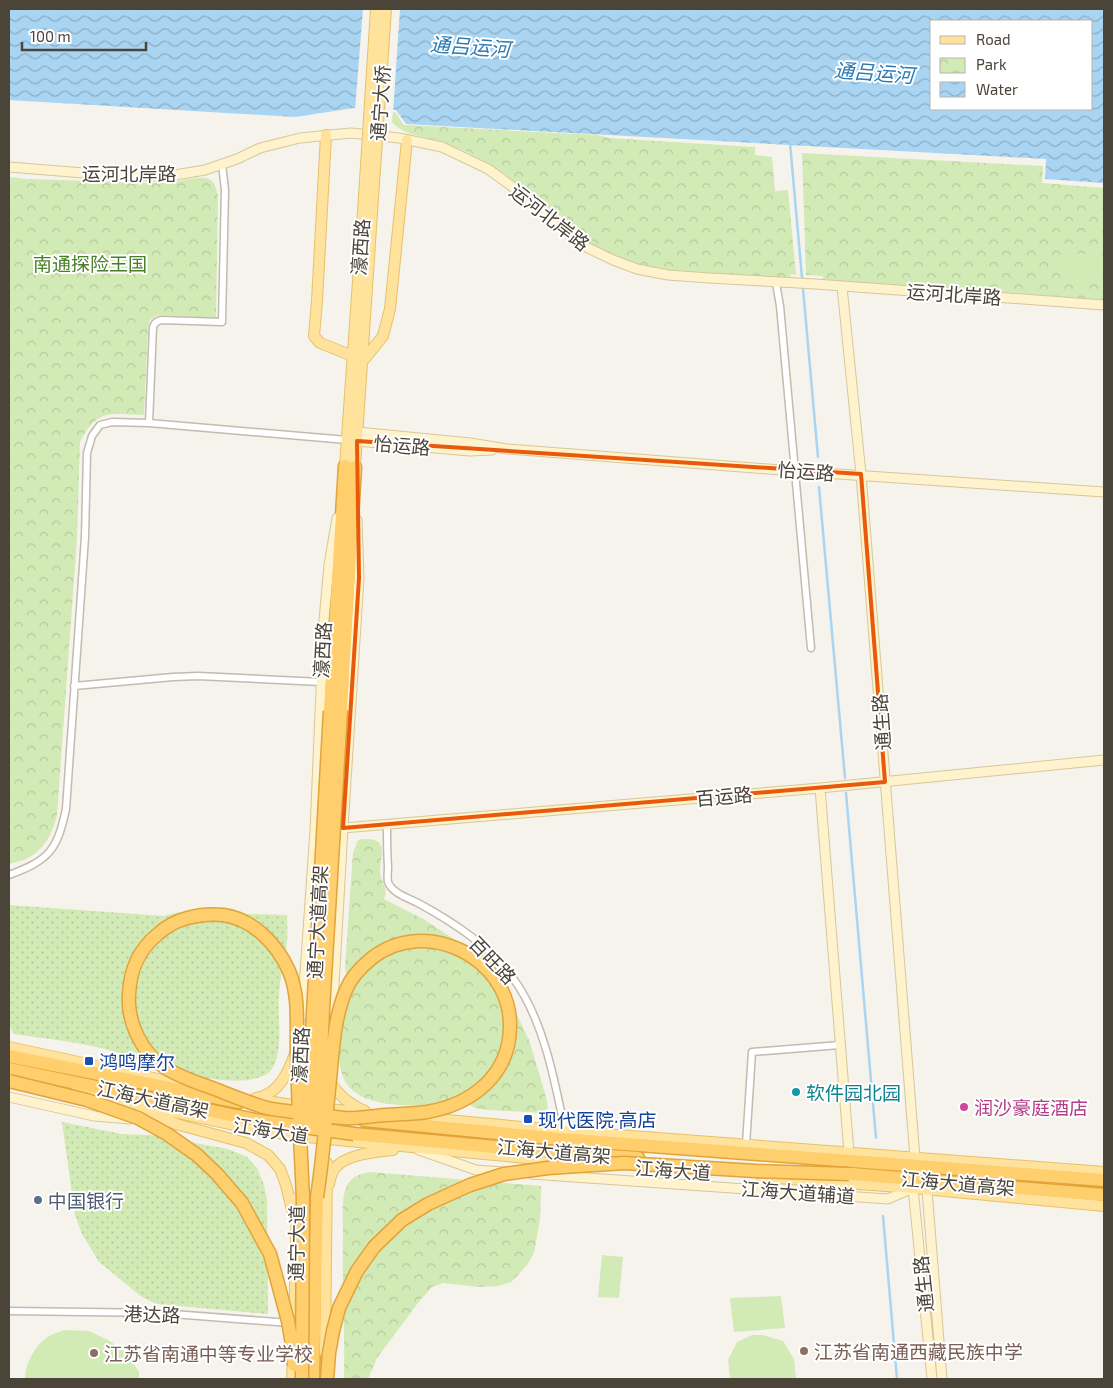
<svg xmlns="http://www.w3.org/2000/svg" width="1113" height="1388" font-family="'Exo 2','Noto Sans SC',sans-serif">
  <defs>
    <pattern id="grass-dots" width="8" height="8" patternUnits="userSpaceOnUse" patternTransform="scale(1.25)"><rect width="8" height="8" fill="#d2eab5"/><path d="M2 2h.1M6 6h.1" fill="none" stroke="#b6ca9c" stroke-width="1.8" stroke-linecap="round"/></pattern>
    <pattern id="park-crowns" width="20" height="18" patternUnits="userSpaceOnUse" patternTransform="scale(1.25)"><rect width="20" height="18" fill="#d2eab5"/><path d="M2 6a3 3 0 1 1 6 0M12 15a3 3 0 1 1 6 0" fill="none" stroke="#b6ca9c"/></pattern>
    <pattern id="water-waves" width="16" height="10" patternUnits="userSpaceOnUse" patternTransform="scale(1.25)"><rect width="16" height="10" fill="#a9d4f2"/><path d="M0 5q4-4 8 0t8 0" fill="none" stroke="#8caec5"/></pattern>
  </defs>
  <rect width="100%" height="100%" fill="#f6f3ec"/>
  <path fill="url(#grass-dots)" d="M 9,905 L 164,916 L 180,912 L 287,915 C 287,924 288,933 287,941 C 285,959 280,977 279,994 C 277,1015 284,1052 272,1069 C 254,1092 186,1075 162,1068 C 140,1062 119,1052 97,1047 C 69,1041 41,1038 14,1034 L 9,1026 Z
    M 62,1122 L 122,1134 L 151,1135 L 228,1149 L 247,1157 L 257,1168 L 264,1185 L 267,1200 L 268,1314 L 157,1304 L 142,1297 L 99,1262 L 82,1234 L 75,1215 Z"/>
  <path fill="url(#park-crowns)" d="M 393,112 L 395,112 L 404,125 L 597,135 L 609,138 L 755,147 L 755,155 L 772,157 L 775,191 L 788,190 L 796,275 L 791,274 L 790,279 L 666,271 L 637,265 L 602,251 L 587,242 L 506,175 C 493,166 479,158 465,151 C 456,148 448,144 439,141 C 423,136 403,135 392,122 Z
    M 802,153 L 1043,166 L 1042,183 L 1104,188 L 1104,300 L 823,280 L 823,276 L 806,275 Z
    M 9,177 L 27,179 C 74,180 120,183 167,183 C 177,182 200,175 209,179 C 215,182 216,189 218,195 L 216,318 L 162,315 L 156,316 L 150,320 L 148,327 L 144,415 C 110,414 97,408 80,442 L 77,538 L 57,815 C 53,832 45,849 28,858 C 22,861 15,862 9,864 Z
    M 362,839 C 369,839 376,838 380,844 C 385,852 379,864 380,872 C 381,883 389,889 384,899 L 425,920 L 452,938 L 467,949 L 506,992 L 529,1040 L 539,1073 L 547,1101 L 548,1108 L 543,1113 L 488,1110 L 475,1108 L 467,1103 C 436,1105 362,1114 345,1081 C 337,1066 338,1046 340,1029 C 341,1009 349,988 345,968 L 353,852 L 356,846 L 357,841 Z
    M 370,1172 L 541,1186 L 540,1219 L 534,1253 L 527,1265 L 518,1275 L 511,1282 L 499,1286 L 478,1287 L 443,1283 L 432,1287 L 421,1299 L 377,1358 L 368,1379 L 344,1379 C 345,1331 342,1282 343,1234 C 343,1220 341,1201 346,1188 C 350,1177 359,1174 370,1172 Z"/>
  <path fill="#d2eab5" d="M 1102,253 L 1103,277 L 1061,280 L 1060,255 Z
    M 602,1255 L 623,1257 L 619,1298 L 598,1297 Z
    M 781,1296 L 785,1328 L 734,1332 L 730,1298 Z
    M 64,1330 L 89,1331 L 108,1340 L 126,1352 L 139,1372 L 139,1379 L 25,1379 C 25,1365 34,1347 46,1338 C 50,1334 58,1333 64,1330 Z
    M 752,1335 L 763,1335 L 783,1341 L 794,1359 L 796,1379 L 730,1379 L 728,1360 L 737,1342 Z"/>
  <path fill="url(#water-waves)" fill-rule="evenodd" d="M 9,9 L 1104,9 L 1104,183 L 1045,179 L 1046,159 L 406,124 L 396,110 L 354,108 L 295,117 L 9,100 ZM 932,21 L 1092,21 L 1092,109 L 932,109 Z"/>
  <path fill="#f6f3ec" d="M 363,9 L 400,9 L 393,113 L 355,110 Z"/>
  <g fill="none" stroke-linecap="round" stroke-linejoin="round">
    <path stroke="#a9d4f2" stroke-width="2.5" d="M 790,143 L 818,457
      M 819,487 L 845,778
      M 846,793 L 876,1138
      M 883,1216 L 897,1379"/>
    <defs>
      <path id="street" d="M 776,283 L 780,306 L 811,648
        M 149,423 L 153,327 C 155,322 157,321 162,320 L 222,322 L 225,190 L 222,164
        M 74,686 L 173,677 L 198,676 L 321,682
        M 387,825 C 387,839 387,853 388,867 C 388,871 387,877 388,882 C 392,893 408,898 418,903 C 455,923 491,947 515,981 C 544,1022 555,1082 565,1131
        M 9,875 C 49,860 57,851 66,809 L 85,537 L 87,453 L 92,436 L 100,425 L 112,422 L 149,423 L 347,440
        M 746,1145 L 752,1052 L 840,1045
        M 9,1311 L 160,1313 L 290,1323"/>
      <path id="secondary" d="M 9,167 L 109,175 L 169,176 L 205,170 L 237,159 L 260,148 L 300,138 L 351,133 L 399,138 L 442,147 L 488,169 L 525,196 L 586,247 L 613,260 L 637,269 L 668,275 L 709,278 L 815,284 L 1104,305
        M 842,287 L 861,474 L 915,1158
        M 358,432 L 470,443 L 507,449 L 794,471 L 1104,492
        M 357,441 L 470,451 L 492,450
        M 820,788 L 849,1153
        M 343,828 L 820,788 L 1104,760
        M 302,1016 L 315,830 L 324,620 L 329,565 L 337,518
        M 332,1021 L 343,828 L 359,578 L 357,520
        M 9,1097 L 94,1116 L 130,1119
        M 419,1150 L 476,1170 L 503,1172
        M 531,1174 L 888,1199 L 913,1188 L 932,1379
        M 927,1190 L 942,1379"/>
      <path id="primary" d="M 326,135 L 317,301 L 314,336 L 320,343 L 353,356
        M 362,362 L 383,336 L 390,309 L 407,140
        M 345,466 L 364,196
        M 355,467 L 373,198
        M 9,1047 L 195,1087
        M 329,1081 C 339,1095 348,1104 365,1111
        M 76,1091 L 258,1130 L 297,1136 L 568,1162
        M 256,1098 C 278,1095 289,1072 295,1053
        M 254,1099 L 306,1107
        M 320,1108 L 366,1113
        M 141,1110 L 176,1124 L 246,1143 L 268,1155 L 280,1169 L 286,1185 L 293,1214
        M 415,1117 L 565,1131 L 1104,1172
        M 762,1177 L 913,1188 L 1104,1206
        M 329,1184 C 330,1179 332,1172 335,1168 C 346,1154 376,1152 393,1150
        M 294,1333 L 297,1198
        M 325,1353 L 327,1163
        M 292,1379 L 293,1358"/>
      <path id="highway" d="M 341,710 L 355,467
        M 330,711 L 345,466
        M 9,1056 L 239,1102
        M 9,1069 L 260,1121
        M 364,1120 L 560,1139 L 1104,1180
        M 354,1134 L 549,1152 L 638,1158
        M 840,1173 L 1104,1195
        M 313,1379 L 317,1197"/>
    </defs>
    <use href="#street" stroke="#c2bbae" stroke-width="9"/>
    <use href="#secondary" stroke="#d6c79b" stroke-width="11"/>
    <use href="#primary" stroke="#e6c16a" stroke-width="12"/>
    <use href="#highway" stroke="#e0a43c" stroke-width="15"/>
    <use href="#street" stroke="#fff" stroke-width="6"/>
    <use href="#secondary" stroke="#fff3cd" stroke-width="9"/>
    <use href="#primary" stroke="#ffe39c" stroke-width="10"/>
    <use href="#highway" stroke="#ffcf6e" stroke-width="12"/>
    <defs>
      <path id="primary-bridge" d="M 364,196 L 376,9
        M 373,198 L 386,9"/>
      <path id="highway-bridge" d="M 9,1081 L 87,1100 L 138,1118 L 167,1134 L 197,1155 L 217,1174 L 242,1203 L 270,1254 L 288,1321 L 293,1350 L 294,1365
        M 307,1120 L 330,711
        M 260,1121 L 354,1134
        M 318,1122 L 323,1010 L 341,710
        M 303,1200 C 301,1152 298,1103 297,1054 C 296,1026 300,997 289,971 C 277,944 253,919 223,915 C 200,913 175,918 158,934 C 138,950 130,970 129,995 C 127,1021 141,1052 164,1067 C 179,1077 198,1083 215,1089 C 232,1096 250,1103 267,1108 C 279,1111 291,1111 302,1113 C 316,1114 330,1117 344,1118 C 357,1119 372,1116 385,1115 C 399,1114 413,1114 427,1112 C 473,1104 511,1074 510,1024 C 509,957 425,916 372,958 C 361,967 351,977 346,990 C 334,1018 333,1050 330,1079 C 326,1119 323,1158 317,1197
        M 302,1379 L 303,1193
        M 327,1379 L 329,1353 L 333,1331 L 339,1308 L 357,1271 L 374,1247 L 402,1220 L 428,1204 L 470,1185 L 504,1174 L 548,1168 L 624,1163 L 756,1171 L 849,1174"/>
    </defs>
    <use href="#primary-bridge" stroke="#e6c16a" stroke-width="12" stroke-linecap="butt"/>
    <use href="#highway-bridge" stroke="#e0a43c" stroke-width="15" stroke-linecap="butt"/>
    <use href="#primary-bridge" stroke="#ffe39c" stroke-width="10"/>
    <use href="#highway-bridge" stroke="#ffcf6e" stroke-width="12"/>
  </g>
  <path fill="none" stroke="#e8590c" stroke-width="4" stroke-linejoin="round" d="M 357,441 L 861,474 L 885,782 L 343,828 L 359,578 Z"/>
  <g fill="#1a4fb4" stroke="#fff" stroke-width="2">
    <rect x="84" y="1056" width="10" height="10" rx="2.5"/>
    <rect x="523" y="1114" width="10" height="10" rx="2.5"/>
  </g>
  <circle fill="#0f9aa8" stroke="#fff" stroke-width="2" cx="796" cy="1092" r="5"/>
  <circle fill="#d1479c" stroke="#fff" stroke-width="2" cx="964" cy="1107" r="5"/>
  <circle fill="#5c6f8a" stroke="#fff" stroke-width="2" cx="38" cy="1200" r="5"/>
  <g fill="#8d6e63" stroke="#fff" stroke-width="2">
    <circle cx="804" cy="1351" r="5"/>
    <circle cx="94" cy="1353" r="5"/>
  </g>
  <g text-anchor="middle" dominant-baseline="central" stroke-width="4" stroke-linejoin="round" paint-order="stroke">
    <g font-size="19" fill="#4b4439" stroke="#fff">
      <text transform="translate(380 103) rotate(-86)">通宁大桥</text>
      <text x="129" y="173">运河北岸路</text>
      <text transform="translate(550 217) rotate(38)">运河北岸路</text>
      <text transform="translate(360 247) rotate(-86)">濠西路</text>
      <text transform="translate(954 294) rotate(4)">运河北岸路</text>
      <text transform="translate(402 445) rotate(5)">怡运路</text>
      <text transform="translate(806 471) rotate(4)">怡运路</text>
      <text transform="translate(322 650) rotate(-87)">濠西路</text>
      <text transform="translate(881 722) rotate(-94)">通生路</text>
      <text transform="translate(724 796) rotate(-5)">百运路</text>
      <text transform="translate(317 922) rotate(-87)">通宁大道高架</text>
      <text transform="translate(493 960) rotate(46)">百旺路</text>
      <text transform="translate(300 1055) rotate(-87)">濠西路</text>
      <text transform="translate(153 1099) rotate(12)">江海大道高架</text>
      <text transform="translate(271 1130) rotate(9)">江海大道</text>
      <text transform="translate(554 1151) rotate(5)">江海大道高架</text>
      <text transform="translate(673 1170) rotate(4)">江海大道</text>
      <text transform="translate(958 1183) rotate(5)">江海大道高架</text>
      <text transform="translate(798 1192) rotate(4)">江海大道辅道</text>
      <text transform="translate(296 1243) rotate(-89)">通宁大道</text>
      <text transform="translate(923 1284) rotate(-96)">通生路</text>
      <text transform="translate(152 1314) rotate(2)">港达路</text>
    </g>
    <g font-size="19" fill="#4a7f2a" stroke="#fff">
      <text x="90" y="263">南通探险王国</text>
    </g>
    <g font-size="19" fill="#164399" stroke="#fff" text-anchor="start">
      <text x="99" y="1061">鸿鸣摩尔</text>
      <text x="538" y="1119">现代医院·高店</text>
    </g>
    <g font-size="19" fill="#0d838f" stroke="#fff" text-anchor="start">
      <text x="806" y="1092">软件园北园</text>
    </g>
    <g font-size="19" fill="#b23c85" stroke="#fff" text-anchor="start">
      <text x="974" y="1107">润沙豪庭酒店</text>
    </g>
    <g font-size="19" fill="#4e5e75" stroke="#fff" text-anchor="start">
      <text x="48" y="1200">中国银行</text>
    </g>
    <g font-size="19" fill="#785e54" stroke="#fff" text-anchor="start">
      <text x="814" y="1351">江苏省南通西藏民族中学</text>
      <text x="104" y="1353">江苏省南通中等专业学校</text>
    </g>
    <g font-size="20" font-style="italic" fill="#2e7ab2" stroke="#fff">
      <text transform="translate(470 46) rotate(4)">通吕运河</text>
      <text transform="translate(874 72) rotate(4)">通吕运河</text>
    </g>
  </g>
  <rect width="1113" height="1388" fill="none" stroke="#4b4439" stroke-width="20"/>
  <rect x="930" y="20" width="162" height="90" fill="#ffffff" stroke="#b7b4b0"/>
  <rect x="940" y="36" width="25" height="8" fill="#ffe39c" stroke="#b7b4b0"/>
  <text x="976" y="45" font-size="15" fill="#4b4439">Road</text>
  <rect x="940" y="58" width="25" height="15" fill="url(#park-crowns)" stroke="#b7b4b0"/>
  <text x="976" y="70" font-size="15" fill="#4b4439">Park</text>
  <rect x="940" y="82" width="25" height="15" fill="url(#water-waves)" stroke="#b7b4b0"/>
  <text x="976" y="95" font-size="15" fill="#4b4439">Water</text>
  <path d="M22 42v8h124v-8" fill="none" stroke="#4b4439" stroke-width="2.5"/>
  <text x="30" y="42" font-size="15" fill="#4b4439" stroke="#ffffff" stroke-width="4" paint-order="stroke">100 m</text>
</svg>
